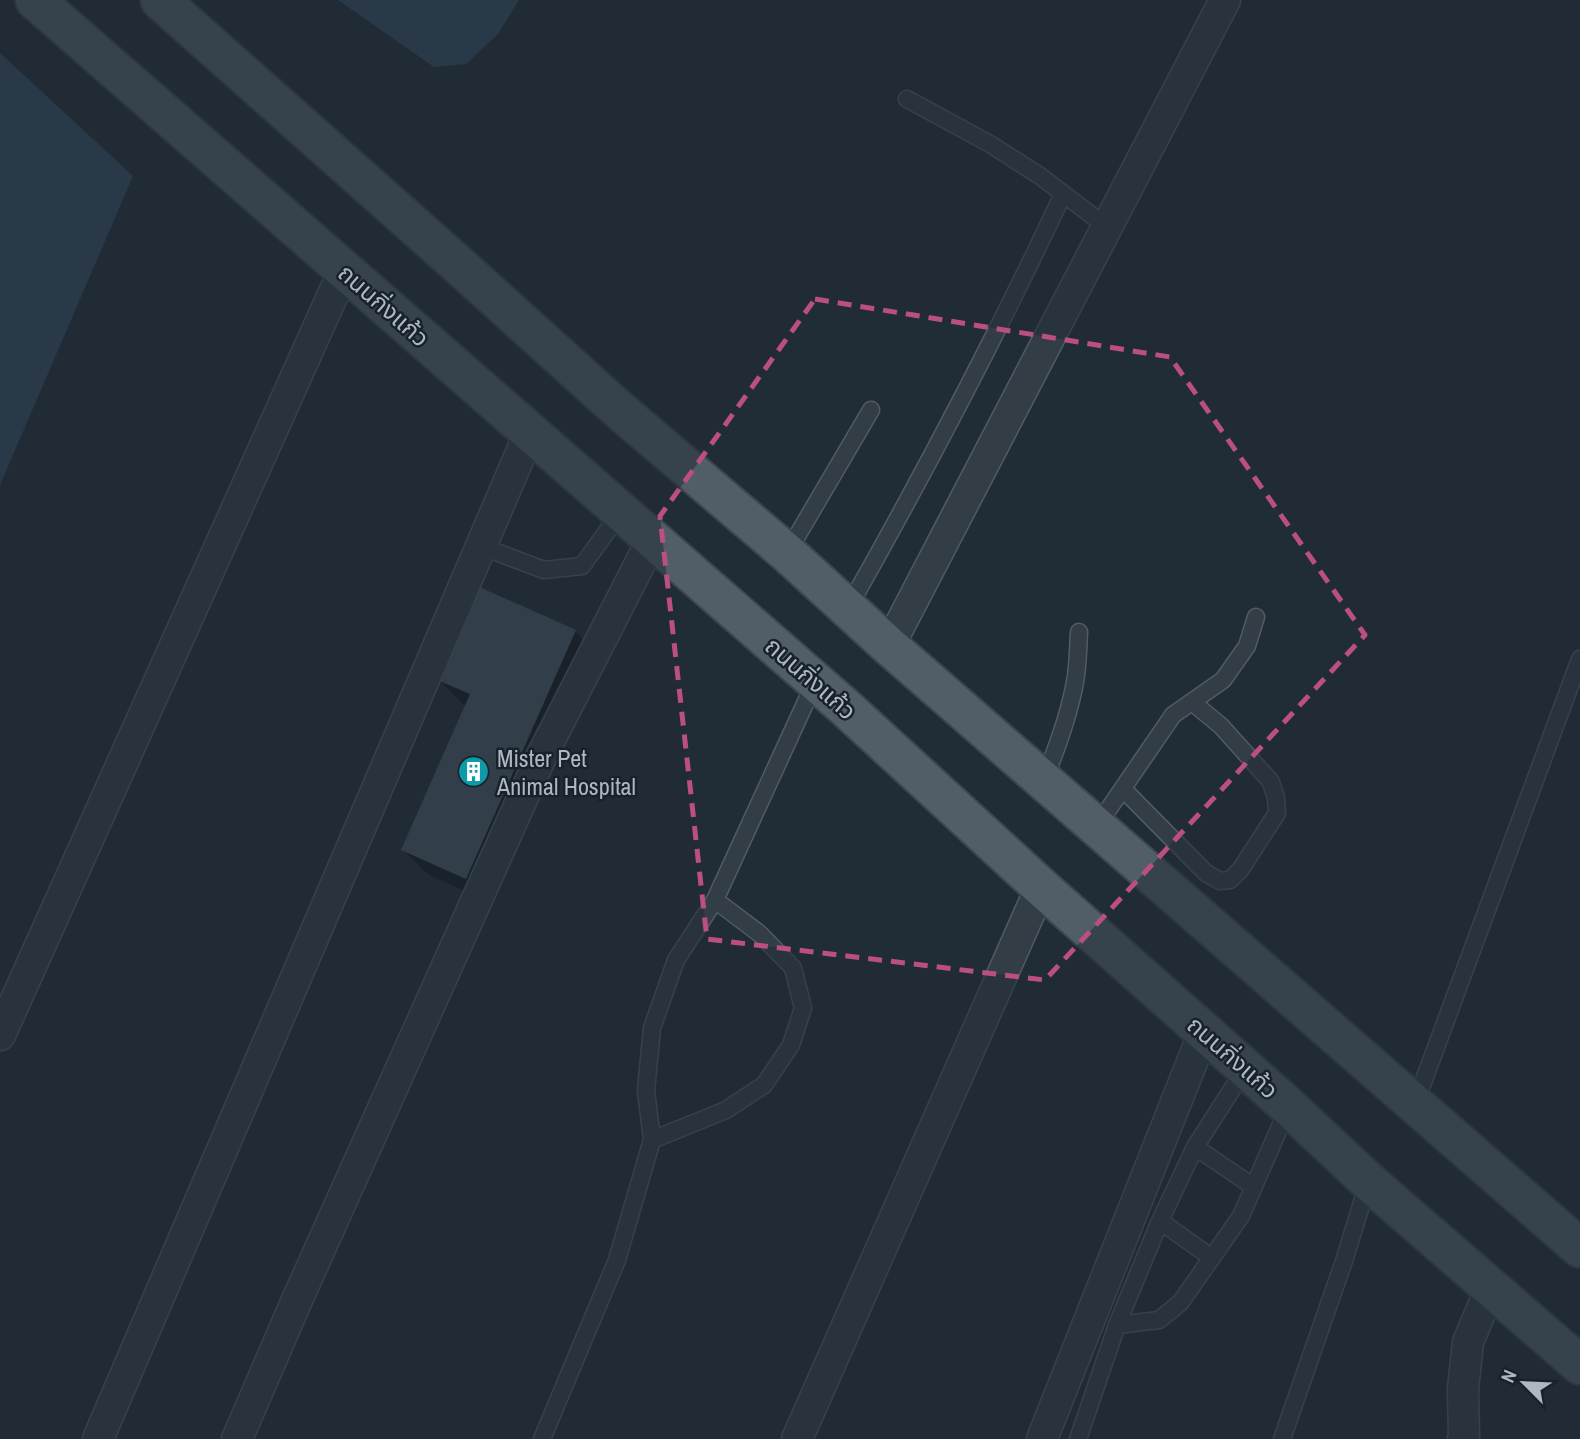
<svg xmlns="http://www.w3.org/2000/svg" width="1580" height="1439" font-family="'Archivo Narrow','Noto Sans Thai',sans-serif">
  <rect width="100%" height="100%" fill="#202c36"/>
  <path fill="#334a5d" d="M 338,0 L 519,0 L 498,34 L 466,64 L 434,67 Z
    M 0,53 L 133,176 L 0,485 Z"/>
  <path fill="#0007" d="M 575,631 L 600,657 L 491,903 L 429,875 L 403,850 L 467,706 L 463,704 L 437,678 Z"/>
  <path fill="#485662" d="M 477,586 L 576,630 L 466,879 L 401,850 L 470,694 L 435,679 Z"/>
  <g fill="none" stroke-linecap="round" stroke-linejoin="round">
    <defs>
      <path id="lane" d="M 907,99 L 990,144 L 1040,176 L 1107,227
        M 480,546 L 544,570 L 582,566 L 621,512
        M 787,553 L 871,410
        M 848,608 C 925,472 997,335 1063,194
        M 1044,780 C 1057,748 1069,716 1075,682 C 1078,666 1078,649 1079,632
        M 1123,789 L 1206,873 L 1220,881 L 1230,880 L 1241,869 L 1277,813 L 1276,798 L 1271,782 L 1248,756 L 1221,726 L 1192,702
        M 1097,826 L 1173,715 L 1223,680 L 1247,646 L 1256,617
        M 1415,1104 L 1580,659
        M 652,1140 L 726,1110 L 764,1085 L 791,1045 L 803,1008 L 793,968 L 760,934 L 715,900
        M 1195,1147 L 1254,1187
        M 1160,1221 L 1212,1258
        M 1117,1325 L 1160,1221 L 1195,1147 L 1245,1069
        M 542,1439 L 617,1260 L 652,1140 L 646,1091 L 652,1028 L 676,960 L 715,900 L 815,682
        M 1078,1439 L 1117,1325 L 1159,1320 L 1180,1303 L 1241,1216 L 1288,1108
        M 1282,1439 L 1344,1261 L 1368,1183"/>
      <path id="street" d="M 889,646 L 1225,0
        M 0,1035 L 344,270
        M 98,1439 L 530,432
        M 237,1439 L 297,1300 L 540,759 L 652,540
        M 797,1439 L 1041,887
        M 1042,1439 L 1204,1032
        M 1463,1439 L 1464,1436 L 1463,1389 L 1468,1342 L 1491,1287"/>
      <path id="primary" d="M 35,0 L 847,709 L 1041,887 L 1289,1107 L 1368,1181 L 1580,1365
        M 160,0 L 463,269 L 618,409 L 787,553 L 889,646 L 1580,1248"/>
    </defs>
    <use href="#lane" stroke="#515b64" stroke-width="19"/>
    <use href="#street" stroke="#515b64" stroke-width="33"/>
    <use href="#primary" stroke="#3d4650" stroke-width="42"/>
    <use href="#lane" stroke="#333d46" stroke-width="16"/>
    <use href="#street" stroke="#333d46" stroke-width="30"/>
    <use href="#primary" stroke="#515d67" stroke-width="38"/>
  </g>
  <path d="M0 0H1580V1439H0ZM 815,299 L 1170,357 L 1365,635 L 1045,980 L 707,939 L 660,516 Z" fill="#202c36" fill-opacity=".55" fill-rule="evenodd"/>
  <path fill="none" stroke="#bb507f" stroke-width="5" stroke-dasharray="14 9" stroke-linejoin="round" d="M 815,299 L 1170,357 L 1365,635 L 1045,980 L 707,939 L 660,516 Z"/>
  <defs>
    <symbol id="building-disc" viewBox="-11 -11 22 22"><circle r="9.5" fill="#0f9aa8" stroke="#19222b"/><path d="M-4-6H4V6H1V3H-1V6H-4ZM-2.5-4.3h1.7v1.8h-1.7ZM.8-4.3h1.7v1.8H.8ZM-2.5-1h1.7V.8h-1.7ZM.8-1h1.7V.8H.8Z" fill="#fff"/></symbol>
  </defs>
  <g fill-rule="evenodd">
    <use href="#building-disc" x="456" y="754" width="35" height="35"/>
  </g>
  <g text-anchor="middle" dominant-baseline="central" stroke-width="5" stroke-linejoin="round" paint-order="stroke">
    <g font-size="24" fill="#adb8c3" stroke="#19222b">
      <text transform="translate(384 305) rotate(41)">ถนนกิ่งแก้ว</text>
      <text transform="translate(811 678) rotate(41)">ถนนกิ่งแก้ว</text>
      <text transform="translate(1233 1057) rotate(41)">ถนนกิ่งแก้ว</text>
    </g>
    <g font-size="24" fill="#adb8c3" stroke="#19222b" text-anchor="start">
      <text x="497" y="758">Mister Pet<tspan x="497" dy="28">Animal Hospital</tspan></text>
    </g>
  </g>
  <g transform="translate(1524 1383) rotate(294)" stroke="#19222b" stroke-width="5" paint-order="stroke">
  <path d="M0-5L12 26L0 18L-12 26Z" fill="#adb8c3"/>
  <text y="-10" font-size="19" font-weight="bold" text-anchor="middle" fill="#adb8c3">N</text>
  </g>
</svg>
